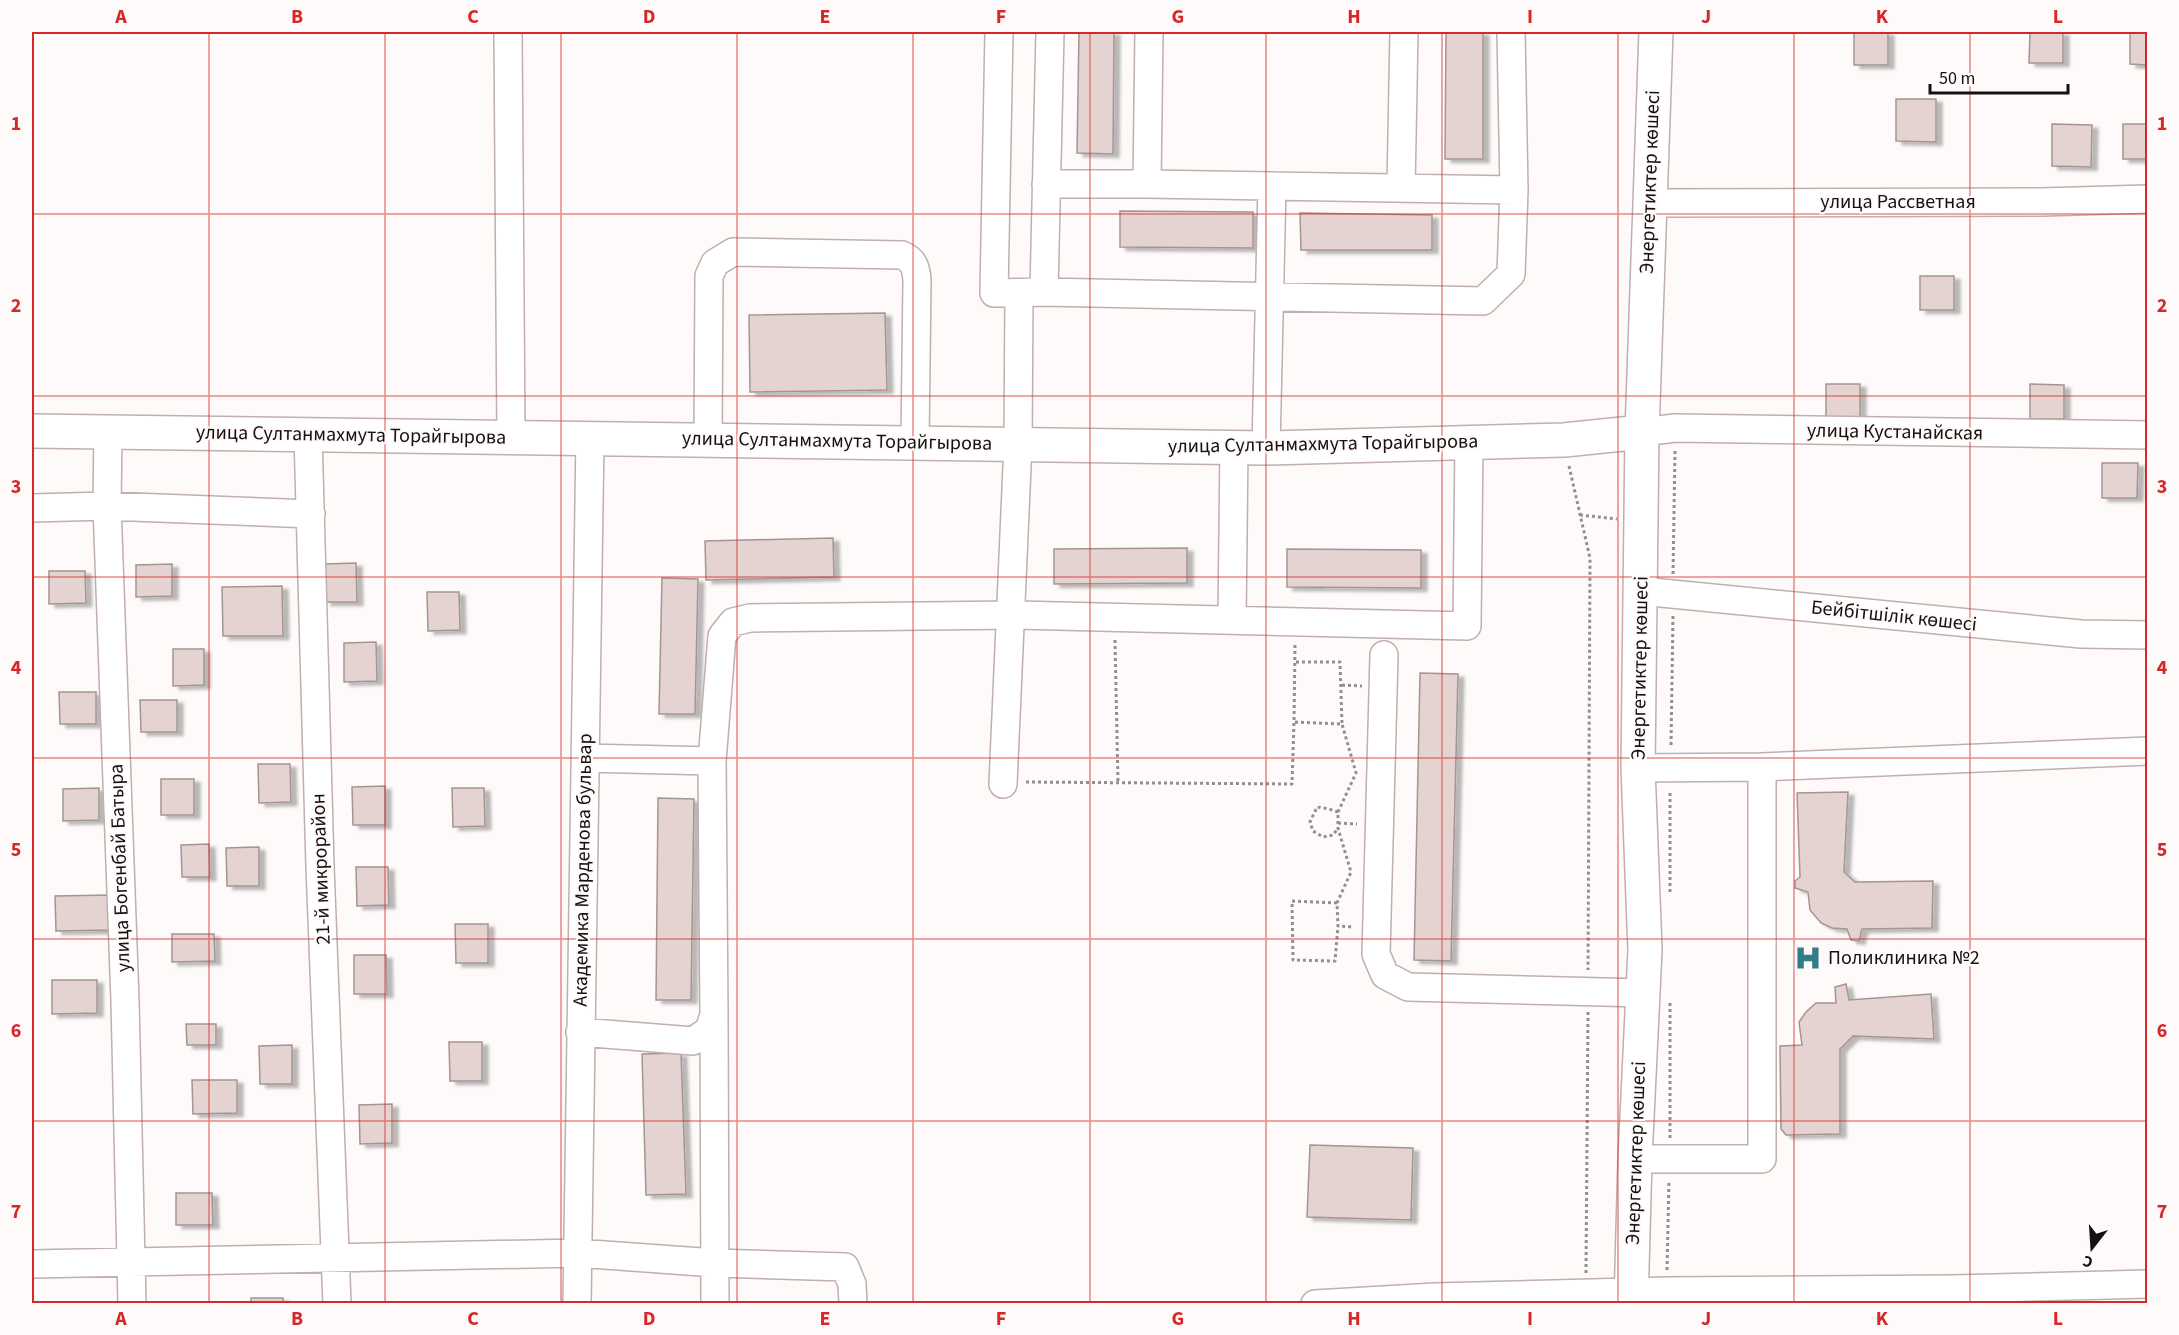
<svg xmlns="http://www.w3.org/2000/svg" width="2179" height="1335" font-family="'Source Sans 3',sans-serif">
  <defs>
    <filter id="shadow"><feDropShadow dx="6" dy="3.5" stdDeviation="1.5" flood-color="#0004"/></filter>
  </defs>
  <rect width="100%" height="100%" fill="#fefafa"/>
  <path fill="#e4d3d0" stroke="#a59592" stroke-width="1.5" filter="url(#shadow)" d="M 1079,32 L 1114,32 L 1113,154 L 1077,153 Z
    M 1446,32 L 1483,32 L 1483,159 L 1445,159 Z
    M 1854,32 L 1888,32 L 1888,65 L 1854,65 Z
    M 2030,32 L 2063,32 L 2063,63 L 2029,63 Z
    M 2130,32 L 2148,32 L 2148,65 L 2130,64 Z
    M 1896,99 L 1936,99 L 1936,142 L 1896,141 Z
    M 2052,124 L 2092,125 L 2091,167 L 2052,166 Z
    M 2123,124 L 2148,124 L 2148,159 L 2123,159 Z
    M 1120,211 L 1253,212 L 1253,248 L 1120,247 Z
    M 1300,213 L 1432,215 L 1432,250 L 1301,250 Z
    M 1920,276 L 1954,276 L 1954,310 L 1920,310 Z
    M 885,313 L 887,390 L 750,392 L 749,315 Z
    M 1826,384 L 1860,384 L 1860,419 L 1826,418 Z
    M 2030,384 L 2064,385 L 2064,419 L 2030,419 Z
    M 2102,463 L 2138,463 L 2137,498 L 2102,498 Z
    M 833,538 L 834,577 L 706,580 L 705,541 Z
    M 1187,548 L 1187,583 L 1054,584 L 1054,549 Z
    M 1287,549 L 1421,550 L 1421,588 L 1287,587 Z
    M 356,563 L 357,602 L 325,602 L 324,564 Z
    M 172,564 L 172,596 L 136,597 L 136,565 Z
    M 49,571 L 85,571 L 86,603 L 49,604 Z
    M 662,578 L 698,579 L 695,714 L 659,714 Z
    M 282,586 L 283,636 L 223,636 L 222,587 Z
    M 427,592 L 459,592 L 460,630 L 428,631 Z
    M 376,642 L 377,681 L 344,682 L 344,643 Z
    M 173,649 L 204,649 L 204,685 L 173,686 Z
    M 1420,673 L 1458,674 L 1451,961 L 1414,960 Z
    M 59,692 L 96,692 L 96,724 L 60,724 Z
    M 140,700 L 177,700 L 177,732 L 141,732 Z
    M 258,764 L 290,764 L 291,802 L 259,803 Z
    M 161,779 L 194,779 L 194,815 L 161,815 Z
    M 385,786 L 385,825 L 353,825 L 352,787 Z
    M 99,788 L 99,820 L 63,821 L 63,789 Z
    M 452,788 L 484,788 L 485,826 L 453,827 Z
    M 1848,792 L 1844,872 L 1855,882 L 1933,881 L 1932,928 L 1862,929 L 1859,941 L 1851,940 L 1847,929 L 1832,928 L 1821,923 L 1810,910 L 1808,892 L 1795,888 L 1795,881 L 1800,877 L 1797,793 Z
    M 658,798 L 694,799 L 691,1000 L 656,1000 Z
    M 209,844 L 210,877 L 182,877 L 181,845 Z
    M 259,847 L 259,886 L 227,886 L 226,848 Z
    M 356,867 L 388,867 L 389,905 L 357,906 Z
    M 111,895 L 111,930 L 56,931 L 55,896 Z
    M 455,924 L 488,924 L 488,963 L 456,963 Z
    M 172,934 L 214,934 L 215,961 L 172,962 Z
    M 354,955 L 386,955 L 387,994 L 354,994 Z
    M 52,980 L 97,980 L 97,1013 L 52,1014 Z
    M 1846,984 L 1849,1000 L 1931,994 L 1934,1039 L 1853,1036 L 1840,1049 L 1840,1134 L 1786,1135 L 1781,1129 L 1780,1046 L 1802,1045 L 1799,1022 L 1806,1012 L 1816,1003 L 1836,1003 L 1835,987 Z
    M 186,1024 L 216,1024 L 216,1045 L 187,1045 Z
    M 449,1042 L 482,1042 L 482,1081 L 450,1081 Z
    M 292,1045 L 292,1084 L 260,1084 L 259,1046 Z
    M 681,1053 L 686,1194 L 646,1195 L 642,1054 Z
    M 192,1080 L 237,1080 L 237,1113 L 193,1114 Z
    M 392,1104 L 392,1143 L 360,1144 L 359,1105 Z
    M 1310,1145 L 1413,1148 L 1411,1220 L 1307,1217 Z
    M 176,1193 L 212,1193 L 213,1225 L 176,1225 Z
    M 251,1298 L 283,1298 L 283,1304 L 251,1304 Z"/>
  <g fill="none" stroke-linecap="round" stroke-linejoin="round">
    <defs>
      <path id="minor" d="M 508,32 L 511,437
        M 999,32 L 994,293 L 1044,292 L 1483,301 L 1511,274 L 1514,190 L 1511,32
        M 1046,184 L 1147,184 L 1149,32
        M 1147,184 L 1514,190
        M 1401,188 L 1404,32
        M 1649,203 L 2041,202 L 2148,199
        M 1044,292 L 1050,32
        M 108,432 L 107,506 L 125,1001 L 132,1304
        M 1642,432 L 1675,428 L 2148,435
        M 308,435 L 320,866 L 337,1304
        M 708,439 L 709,276 L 715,263 L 733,252 L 902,255 C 914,260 916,268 917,280 L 915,442
        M 1266,448 L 1272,186
        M 32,508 L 107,506 L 311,514
        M 1641,591 L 2081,634 L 2148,635
        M 1232,620 L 1234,447
        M 1384,655 L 1376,954 L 1385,975 L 1408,987 L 1643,993
        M 585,758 L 712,761
        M 1762,767 L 2148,751
        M 1003,784 L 1018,444 L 1019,293
        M 714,1015 L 715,1304
        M 580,1032 L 693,1041 L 709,1030 L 714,1015 L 712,761 L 722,636 L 733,622 L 750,618 L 1017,615 L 1467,626 L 1469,441
        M 1635,1159 L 1762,1159 L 1762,767 L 1638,768
        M 32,1264 L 577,1253 L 715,1263 L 845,1267 L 852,1284 L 853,1304
        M 577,1304 L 590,437
        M 1315,1304 L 1435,1297
        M 1435,1304 L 1435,1297 L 1667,1291 L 1954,1289 L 2148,1284"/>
      <path id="major" d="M 32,431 L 1266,448 L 1564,440 L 1642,432
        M 1631,1304 L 1635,1159 L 1645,950 L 1638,768 L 1642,432 L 1656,32"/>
    </defs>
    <use href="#minor" stroke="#c0afac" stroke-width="30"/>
    <use href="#major" stroke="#c0afac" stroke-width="36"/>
    <path stroke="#938f8e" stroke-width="3" stroke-dasharray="3 3" stroke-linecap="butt" d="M 1569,466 L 1590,558 L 1588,970
      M 1580,515 L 1617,519
      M 1673,574 L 1675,451
      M 1115,640 L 1118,783
      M 1295,645 L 1294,722 L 1342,724 L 1356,773 L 1338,812 L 1338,828 L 1351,872 L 1337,903 L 1338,926 L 1354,927
      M 1296,662 L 1340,662 L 1342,724
      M 1342,685 L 1362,686
      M 1671,745 L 1673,616
      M 1026,782 L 1292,784 L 1294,722
      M 1338,812 L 1329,809 L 1317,807 L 1310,822 L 1313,831 L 1323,837 L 1333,835 L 1338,828
      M 1338,823 L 1357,824
      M 1670,892 L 1670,790
      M 1337,903 L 1292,901 L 1293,960 L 1335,961 L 1338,926
      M 1670,1138 L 1670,1003
      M 1667,1270 L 1669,1180
      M 1586,1273 L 1588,1012"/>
    <use href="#minor" stroke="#fff" stroke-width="27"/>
    <use href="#major" stroke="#fff" stroke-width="33"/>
  </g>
  <path fill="none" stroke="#d62828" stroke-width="1.5" stroke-opacity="0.55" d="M 209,32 L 209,1304M 385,32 L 385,1304M 561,32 L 561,1304M 737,32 L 737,1304M 913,32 L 913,1304M 1090,32 L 1090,1304M 1266,32 L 1266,1304M 1442,32 L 1442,1304M 1618,32 L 1618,1304M 1794,32 L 1794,1304M 1970,32 L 1970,1304M 32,214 L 2148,214M 32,396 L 2148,396M 32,577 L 2148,577M 32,758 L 2148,758M 32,939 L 2148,939M 32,1121 L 2148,1121"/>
  <defs>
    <symbol id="hospital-bare" viewBox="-9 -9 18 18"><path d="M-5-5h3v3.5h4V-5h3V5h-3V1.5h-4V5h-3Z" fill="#347b85" stroke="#fefafa" stroke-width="2.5" paint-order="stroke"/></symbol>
  </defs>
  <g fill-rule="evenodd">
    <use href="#hospital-bare" x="1789" y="939" width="38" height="38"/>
  </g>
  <g text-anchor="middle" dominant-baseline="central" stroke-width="4.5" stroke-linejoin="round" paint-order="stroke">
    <g font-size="20" fill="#161110" stroke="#fefafa">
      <text transform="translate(1650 182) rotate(-88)">Энергетиктер көшесі</text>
      <text x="1898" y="202">улица Рассветная</text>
      <text transform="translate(1895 432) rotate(1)">улица Кустанайская</text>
      <text transform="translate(351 435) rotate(1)">улица Султанмахмута Торайгырова</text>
      <text transform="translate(837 441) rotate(1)">улица Султанмахмута Торайгырова</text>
      <text transform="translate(1323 444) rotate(-1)">улица Султанмахмута Торайгырова</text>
      <text transform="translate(1894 616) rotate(6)">Бейбітшілік көшесі</text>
      <text transform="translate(1640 668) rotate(-89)">Энергетиктер көшесі</text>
      <text transform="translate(120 868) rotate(-92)">улица Богенбай Батыра</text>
      <text transform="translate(321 869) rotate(-92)">21-й микрорайон</text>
      <text transform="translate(583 870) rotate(-89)">Академика Марденова бульвар</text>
      <text transform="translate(1636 1153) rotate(-88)">Энергетиктер көшесі</text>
    </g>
    <g font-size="20" fill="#161110" stroke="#fefafa" text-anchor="start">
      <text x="1828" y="958">Поликлиника №2</text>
    </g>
  </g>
  <rect width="2179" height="1335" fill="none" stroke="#fefafa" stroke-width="66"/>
  <g transform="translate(2092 1248) rotate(197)" stroke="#fefafa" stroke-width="4.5" paint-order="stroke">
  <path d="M0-4.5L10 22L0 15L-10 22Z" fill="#161110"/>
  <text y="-9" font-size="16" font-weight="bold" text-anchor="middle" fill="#161110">С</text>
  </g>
  <path d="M1930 84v9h138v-9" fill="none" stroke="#161110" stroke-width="3"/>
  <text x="1939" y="84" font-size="18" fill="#161110" stroke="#fefafa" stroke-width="4.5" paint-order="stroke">50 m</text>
  <rect x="33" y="33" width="2113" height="1269" fill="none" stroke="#d62828" stroke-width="2"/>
  <g font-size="20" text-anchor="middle" font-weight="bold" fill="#d62828">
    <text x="121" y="23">A</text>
    <text x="297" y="23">B</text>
    <text x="473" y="23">C</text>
    <text x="649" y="23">D</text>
    <text x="825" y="23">E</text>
    <text x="1001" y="23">F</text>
    <text x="1178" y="23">G</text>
    <text x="1354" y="23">H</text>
    <text x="1530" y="23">I</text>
    <text x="1706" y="23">J</text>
    <text x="1882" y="23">K</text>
    <text x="2058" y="23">L</text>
    <text x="16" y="130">1</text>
    <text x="2162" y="130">1</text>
    <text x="16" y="312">2</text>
    <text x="2162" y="312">2</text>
    <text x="16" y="493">3</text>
    <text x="2162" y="493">3</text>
    <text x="16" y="674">4</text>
    <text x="2162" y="674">4</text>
    <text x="16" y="856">5</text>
    <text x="2162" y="856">5</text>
    <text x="16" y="1037">6</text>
    <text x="2162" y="1037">6</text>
    <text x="16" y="1218">7</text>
    <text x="2162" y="1218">7</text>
    <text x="121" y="1325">A</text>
    <text x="297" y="1325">B</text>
    <text x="473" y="1325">C</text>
    <text x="649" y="1325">D</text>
    <text x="825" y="1325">E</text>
    <text x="1001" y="1325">F</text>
    <text x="1178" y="1325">G</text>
    <text x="1354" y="1325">H</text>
    <text x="1530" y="1325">I</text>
    <text x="1706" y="1325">J</text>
    <text x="1882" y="1325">K</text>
    <text x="2058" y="1325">L</text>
  </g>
</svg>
